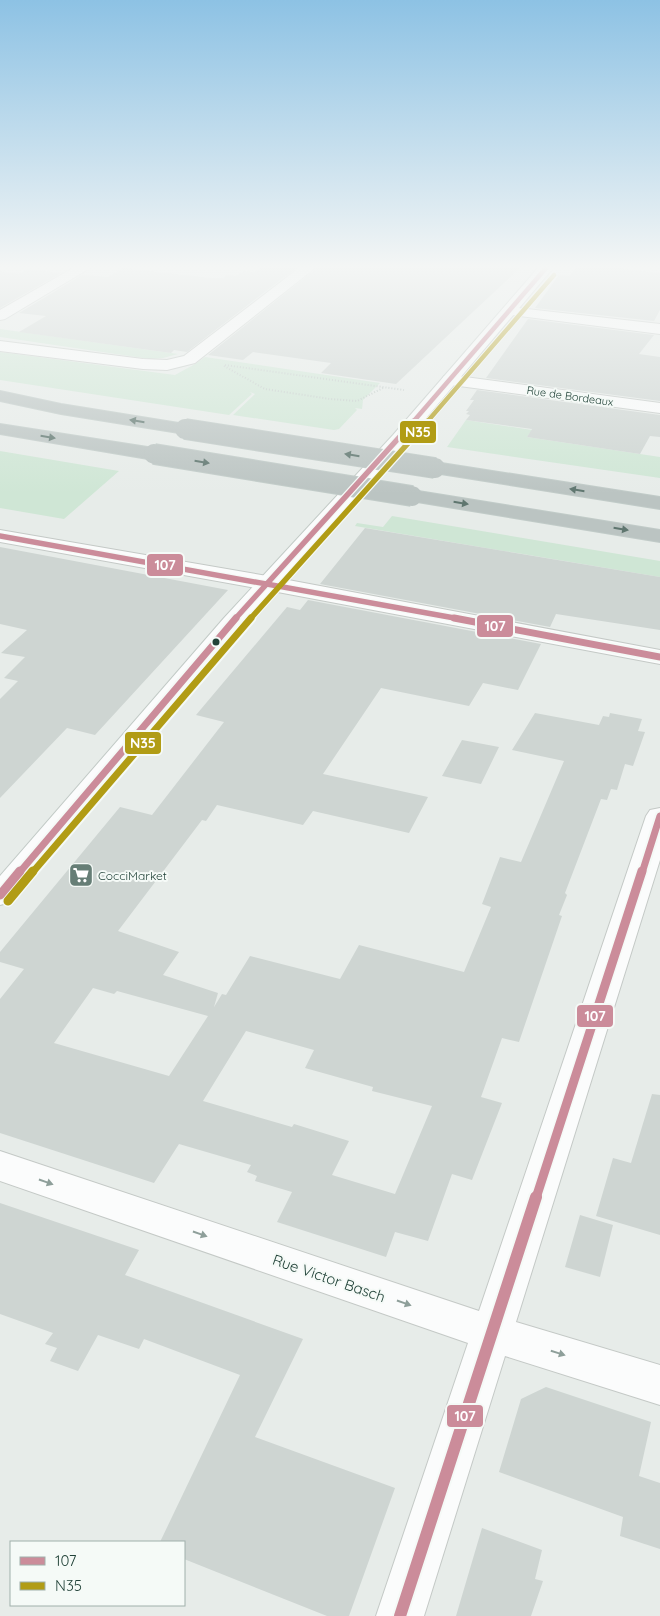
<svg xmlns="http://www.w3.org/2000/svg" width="660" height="1616" font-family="Quicksand,sans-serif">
  <rect width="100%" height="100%" fill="#e7ece9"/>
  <path fill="#cfe6d5" d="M 0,329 L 178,354 L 163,358 L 150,359 L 0,337 Z
    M 0,352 L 175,375 L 195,364 L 205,357 L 380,383 L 363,400 L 362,409 L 355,408 L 357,410 L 339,429 L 334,430 L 233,415 L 255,394 L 250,392 L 252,394 L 229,415 L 0,380 Z
    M 466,420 L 532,430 L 527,437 L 660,457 L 660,478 L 447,447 Z
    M 0,451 L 119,471 L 64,519 L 0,508 Z
    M 392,516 L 660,561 L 660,577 L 355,526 L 357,523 L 383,527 Z"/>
  <path fill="#ced5d2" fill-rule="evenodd" d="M 123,268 L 211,278 L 223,278 L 227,275 L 236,276 L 244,271 L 255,272 L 261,268 L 296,268 L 187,352 L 174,350 L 171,353 L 19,332 L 46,316 L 19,313 L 82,275 L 108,277 Z
    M 317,268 L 520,268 L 396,384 L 321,373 L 331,363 L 253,352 L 243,360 L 208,355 Z
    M 576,268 L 617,268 L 660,273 L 660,310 L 654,321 L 535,308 L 559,275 L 569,276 Z
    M 28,269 L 61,273 L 0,308 L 0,271 L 19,274 Z
    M 528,319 L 654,335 L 639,354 L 660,357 L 660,401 L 486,378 Z
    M 477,390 L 660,415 L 660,437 L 650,436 L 640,454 L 527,437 L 532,429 L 466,420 L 470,415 L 466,414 L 469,411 L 466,411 L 474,400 L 470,400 Z
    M 365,528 L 660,577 L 660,630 L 556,614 L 550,627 L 320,584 Z
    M 0,547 L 228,590 L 95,735 L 67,728 L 0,798 L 0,699 L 18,681 L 4,678 L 25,657 L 1,653 L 27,630 L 0,624 Z
    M 308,600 L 541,644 L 518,690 L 483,683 L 469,706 L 381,688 L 323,774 L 428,797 L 409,833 L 313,811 L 303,825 L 217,805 L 206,821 L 202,820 L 118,931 L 179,952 L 163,975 L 218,993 L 214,1007 L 222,994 L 226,995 L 250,956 L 340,979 L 359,945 L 464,972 L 491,907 L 482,904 L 500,857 L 521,862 L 564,761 L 512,750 L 535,713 L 599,725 L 603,716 L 609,717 L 610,713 L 642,719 L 638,731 L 645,732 L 633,766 L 625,764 L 617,790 L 611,789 L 607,800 L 601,799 L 565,893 L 567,895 L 559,915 L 562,916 L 519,1042 L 502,1038 L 481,1097 L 502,1103 L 472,1180 L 452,1174 L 428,1241 L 395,1232 L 386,1257 L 277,1222 L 292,1192 L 255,1181 L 257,1176 L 247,1172 L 251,1165 L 179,1144 L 154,1183 L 0,1133 L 0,999 L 24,969 L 0,962 L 0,952 L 120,807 L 152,815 L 224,722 L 196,715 L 287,607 L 300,610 ZM 93,988 L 114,994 L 117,991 L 208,1016 L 169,1076 L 54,1043 ZM 246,1031 L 314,1050 L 305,1068 L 373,1087 L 372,1091 L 432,1106 L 395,1194 L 332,1175 L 349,1141 L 294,1124 L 292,1127 L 203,1101 Z
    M 462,740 L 499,747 L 481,784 L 442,776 Z
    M 652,1094 L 660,1095 L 660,1235 L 596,1216 L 613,1158 L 631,1163 Z
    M 0,1203 L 139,1250 L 125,1275 L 303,1339 L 255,1437 L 395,1488 L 349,1616 L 327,1616 L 184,1559 L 184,1542 L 160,1542 L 240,1375 L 144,1339 L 139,1349 L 98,1335 L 78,1371 L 50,1361 L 57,1348 L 45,1344 L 53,1333 L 0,1314 Z
    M 580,1215 L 613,1225 L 600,1277 L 565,1267 Z
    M 546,1387 L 651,1422 L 639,1476 L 660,1483 L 660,1549 L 620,1536 L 623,1517 L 499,1472 L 521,1399 Z
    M 482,1528 L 542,1550 L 535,1579 L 543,1581 L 531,1616 L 456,1616 Z"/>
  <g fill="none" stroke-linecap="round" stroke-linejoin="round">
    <defs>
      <path id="street" d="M 73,268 L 90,268 L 5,319 L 0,320 L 0,310 Z
        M 299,268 L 315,268 L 195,363 L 167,370 L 143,369 L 0,351 L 0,341 L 143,359 L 167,360 L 184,356 Z
        M 509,307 L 660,324 L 660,334 L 504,314 L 502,311 L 504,308 Z
        M 450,375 L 660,403 L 660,413 L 444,384 L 442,380 L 444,376 Z
        M 0,530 L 267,576 L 660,650 L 660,664 L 267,590 L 0,542 Z
        M 660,808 L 660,860 L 516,1322 L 660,1365 L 660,1405 L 505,1356 L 424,1616 L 376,1616 L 468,1343 L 0,1181 L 0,1151 L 479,1311 L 646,816 L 650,810 Z"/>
      <path id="secondary" d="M 538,268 L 553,268 L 405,443 L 240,628 L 11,902 L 0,905 L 0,876 L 224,618 L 393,435 Z"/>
      <path id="highway" d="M 0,391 L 61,404 L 185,424 L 191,425 L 194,429 L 191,433 L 185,434 L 61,414 L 0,401 Z
        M 0,424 L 154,448 L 161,450 L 163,454 L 161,458 L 154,460 L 0,434 Z
        M 435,462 L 660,497 L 660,509 L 428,472 L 426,468 L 428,464 Z
        M 412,490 L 660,530 L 660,542 L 405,500 L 402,496 L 405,492 Z"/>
    </defs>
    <use href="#street" stroke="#c4c9c6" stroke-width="2"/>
    <use href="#secondary" stroke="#c2cac6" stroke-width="2"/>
    <use href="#highway" stroke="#c1cbc8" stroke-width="2"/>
    <path stroke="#c2cbc8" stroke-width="2" stroke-dasharray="1 2" stroke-linecap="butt" d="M 225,365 L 404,390
      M 224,366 L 265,389 L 330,399 L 357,401 L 383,388"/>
    <use href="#street" fill="#fbfcfc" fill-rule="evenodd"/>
    <use href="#secondary" fill="#fbfcfc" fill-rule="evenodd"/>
    <use href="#highway" fill="#bbc4c2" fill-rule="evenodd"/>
    <defs>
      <path id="highway-bridge" d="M 185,429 L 435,468
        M 154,454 L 412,496"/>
    </defs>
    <use href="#highway-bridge" stroke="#c1cbc8" stroke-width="22" stroke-linecap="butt"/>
    <use href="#highway-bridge" stroke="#bbc4c2" stroke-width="20"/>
    <defs>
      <path id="bus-1-far4" d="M 413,422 L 546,268"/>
      <path id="bus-1-far3" d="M 0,536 L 460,619
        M 235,619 L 414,421"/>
      <path id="bus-1-far2" d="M 454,618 L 660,657
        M 19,873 L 236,618
        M 642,873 L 660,816"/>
      <path id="bus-1-far1" d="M 0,895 L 20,871
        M 536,1198 L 642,871"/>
      <path id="bus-1" d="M 400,1616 L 536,1197"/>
      <path id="bus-2-far3" d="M 427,422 L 554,275"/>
      <path id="bus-2-far2" d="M 250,619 L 428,421"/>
      <path id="bus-2-far1" d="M 32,873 L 251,618"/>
      <path id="bus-2" d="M 8,901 L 33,871"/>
    </defs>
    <use href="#bus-1-far4" stroke="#f5faf7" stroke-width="6"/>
    <use href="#bus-1-far3" stroke="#f5faf7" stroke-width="8"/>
    <use href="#bus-1-far2" stroke="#f5faf7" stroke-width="11"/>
    <use href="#bus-1-far1" stroke="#f5faf7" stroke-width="12"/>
    <use href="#bus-1" stroke="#f5faf7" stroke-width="16"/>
    <use href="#bus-2-far3" stroke="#f5faf7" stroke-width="6"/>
    <use href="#bus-2-far2" stroke="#f5faf7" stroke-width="8"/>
    <use href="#bus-2-far1" stroke="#f5faf7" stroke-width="11"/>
    <use href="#bus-2" stroke="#f5faf7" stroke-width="12"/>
    <use href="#bus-1-far4" stroke="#cb8c9a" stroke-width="4.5"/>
    <use href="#bus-1-far3" stroke="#cb8c9a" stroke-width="5.5"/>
    <use href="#bus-1-far2" stroke="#cb8c9a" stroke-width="7"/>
    <use href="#bus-1-far1" stroke="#cb8c9a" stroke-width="9"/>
    <use href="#bus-1" stroke="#cb8c9a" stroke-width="12"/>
    <use href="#bus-2-far3" stroke="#b19c15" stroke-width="4.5"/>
    <use href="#bus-2-far2" stroke="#b19c15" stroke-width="5.5"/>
    <use href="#bus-2-far1" stroke="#b19c15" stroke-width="7"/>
    <use href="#bus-2" stroke="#b19c15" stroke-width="9"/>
  </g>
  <defs><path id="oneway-solid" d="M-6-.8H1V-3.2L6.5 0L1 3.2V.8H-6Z" transform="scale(1.25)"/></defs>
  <g fill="#5f766f">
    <use href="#oneway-solid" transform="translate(137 421) rotate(-171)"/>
    <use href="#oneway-solid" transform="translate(48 437) rotate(9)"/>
    <use href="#oneway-solid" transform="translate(352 455) rotate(-171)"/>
    <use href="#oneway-solid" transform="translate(202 462) rotate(9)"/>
    <use href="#oneway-solid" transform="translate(577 490) rotate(-171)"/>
    <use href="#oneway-solid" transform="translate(461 503) rotate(9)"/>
    <use href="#oneway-solid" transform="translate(621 529) rotate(9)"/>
  </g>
  <g fill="#8e9f9a">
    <use href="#oneway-solid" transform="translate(46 1182) rotate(19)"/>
    <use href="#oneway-solid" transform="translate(200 1234) rotate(19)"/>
    <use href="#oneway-solid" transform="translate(404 1303) rotate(19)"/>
    <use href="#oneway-solid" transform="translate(558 1353) rotate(17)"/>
  </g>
  <linearGradient id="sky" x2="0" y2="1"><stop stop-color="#8dc2e4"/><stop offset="0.54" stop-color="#f4f6f5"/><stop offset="1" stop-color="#f4f6f5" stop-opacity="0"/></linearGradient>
  <rect width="660" height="494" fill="url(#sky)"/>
  <defs>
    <symbol id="supermarket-square" viewBox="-11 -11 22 22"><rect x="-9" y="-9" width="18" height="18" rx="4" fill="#667e76" stroke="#f5faf7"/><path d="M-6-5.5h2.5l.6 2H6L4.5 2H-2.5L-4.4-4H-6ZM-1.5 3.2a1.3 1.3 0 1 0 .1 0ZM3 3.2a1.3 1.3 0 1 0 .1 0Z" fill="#fff"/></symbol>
  </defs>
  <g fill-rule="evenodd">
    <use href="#supermarket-square" x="67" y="861" width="28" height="28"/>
  </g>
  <circle fill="#214238" stroke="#f5faf7" stroke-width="2" cx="216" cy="642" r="4.5"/>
  <g text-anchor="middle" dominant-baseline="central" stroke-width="4" stroke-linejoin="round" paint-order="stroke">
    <g font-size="11" fill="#214238" stroke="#f5faf7">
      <text transform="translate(570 396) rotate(8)">Rue de Bordeaux</text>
    </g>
    <g font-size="12" fill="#214238" stroke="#f5faf7" text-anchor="start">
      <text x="98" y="875">CocciMarket</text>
    </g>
    <g font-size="15" fill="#214238" stroke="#f5faf7">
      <text transform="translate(329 1278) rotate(19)">Rue Victor Basch</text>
    </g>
  </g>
  <g stroke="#f5faf7" stroke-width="2">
    <rect x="399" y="420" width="38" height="24" rx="5" fill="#b19c15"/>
    <rect x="146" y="553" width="38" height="24" rx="5" fill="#cb8c9a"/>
    <rect x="476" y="614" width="38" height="24" rx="5" fill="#cb8c9a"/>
    <rect x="124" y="731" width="38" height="24" rx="5" fill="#b19c15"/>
    <rect x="576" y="1004" width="38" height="24" rx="5" fill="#cb8c9a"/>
    <rect x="446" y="1404" width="38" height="24" rx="5" fill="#cb8c9a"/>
  </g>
  <g font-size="14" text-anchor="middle" font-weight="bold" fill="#fff">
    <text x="418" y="437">N35</text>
    <text x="165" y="570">107</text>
    <text x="495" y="631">107</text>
    <text x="143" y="748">N35</text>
    <text x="595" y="1021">107</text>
    <text x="465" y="1421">107</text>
  </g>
  <rect x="10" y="1541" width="175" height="65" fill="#f5faf7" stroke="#a0b0ab"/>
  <rect x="20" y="1557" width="25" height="8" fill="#cb8c9a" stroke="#a0b0ab"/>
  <text x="55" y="1566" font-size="15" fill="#214238">107</text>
  <rect x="20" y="1582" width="25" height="8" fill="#b19c15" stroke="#a0b0ab"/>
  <text x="55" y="1591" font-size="15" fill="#214238">N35</text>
</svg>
